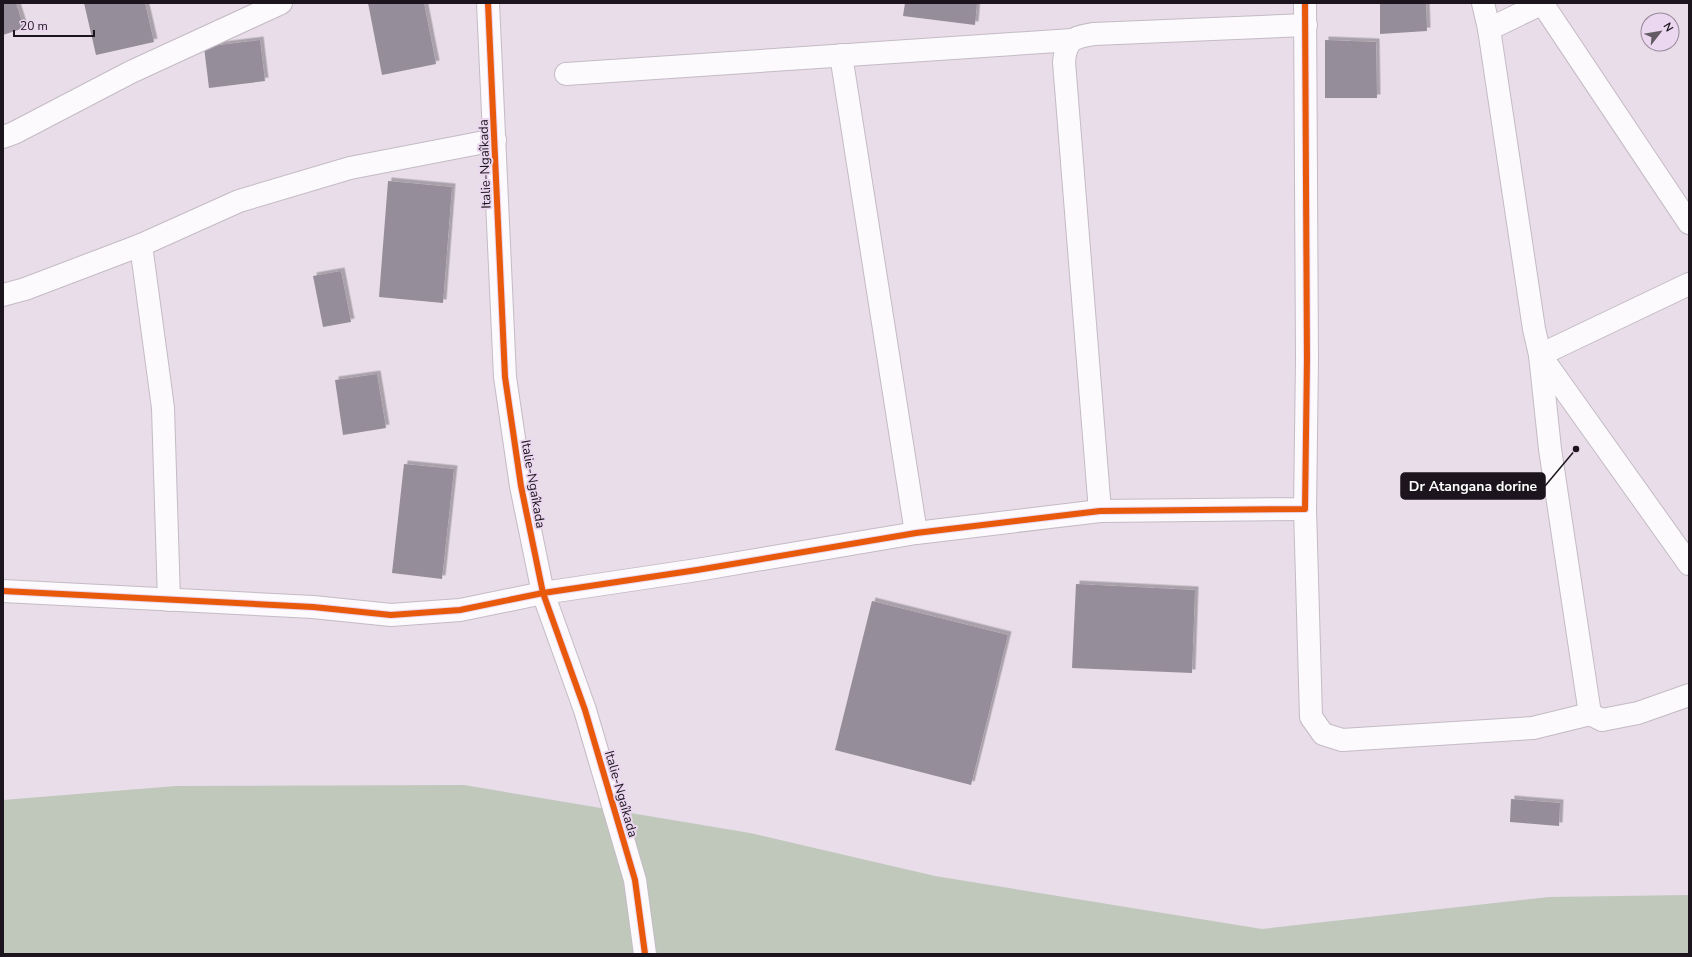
<svg xmlns="http://www.w3.org/2000/svg" width="1692" height="957" font-family="'Nunito Sans',sans-serif">
  <style>
    .green { fill: #bfc8bb }
    .building { fill: #958d99; filter: url(#shadow) }
    .lines { fill: none; stroke-linecap: round; stroke-linejoin: round }
    .minor-casing { stroke: #c4bbc5; stroke-width: 24 }
    .minor { stroke: #fcfafc; stroke-width: 22 }
    .cycleway-casing { stroke: #ebd7ef; stroke-width: 8 }
    .cycleway { stroke: #e8590c; stroke-width: 6 }
    .labels { text-anchor: middle; dominant-baseline: central; stroke-width: 4; stroke-linejoin: round; paint-order: stroke }
    .street-label { font-size: 13px; fill: #1c151d; stroke: #ebd7ef }
    .leader { fill: none; stroke: #1c151d; stroke-width: 1.5 }
    .callout-dot { fill: #1c151d; stroke: #ebd7ef; stroke-width: 1.5 }
    .callout { fill: #1c151d; stroke: #1c151d; stroke-width: 1.5 }
    .callout-label { font-size: 14px; text-anchor: middle; font-weight: bold; fill: #fff }
  </style>
  <defs>
    <filter id="shadow"><feDropShadow dx="3.5" dy="-3.5" stdDeviation="0" flood-color="#0004"/></filter>
  </defs>
  <rect width="100%" height="100%" fill="#e8dde9"/>
  <path class="green" d="M 464,785 L 750,833 L 935,876 L 1262,929 L 1549,897 L 1689,895 L 1689,954 L 3,954 L 3,800 L 176,786 Z"/>
  <g class="building">
    <path d="M 3,3 L 16,3 L 24,28 L 3,35 Z"/>
    <path d="M 84,3 L 145,3 L 154,42 L 96,55 Z"/>
    <path d="M 368,3 L 424,3 L 436,64 L 382,75 Z"/>
    <path d="M 905,3 L 977,3 L 975,25 L 903,16 Z"/>
    <path d="M 1380,3 L 1426,3 L 1427,31 L 1380,34 Z"/>
    <path d="M 260,40 L 265,81 L 209,88 L 204,47 Z"/>
    <path d="M 1325,40 L 1376,42 L 1377,98 L 1325,98 Z"/>
    <path d="M 388,181 L 452,187 L 443,303 L 379,297 Z"/>
    <path d="M 341,271 L 351,322 L 323,327 L 313,276 Z"/>
    <path d="M 377,374 L 386,428 L 343,435 L 335,380 Z"/>
    <path d="M 404,464 L 454,469 L 442,579 L 392,573 Z"/>
    <path d="M 1076,584 L 1195,590 L 1192,673 L 1072,668 Z"/>
    <path d="M 872,601 L 1008,635 L 971,785 L 835,750 Z"/>
    <path d="M 1511,799 L 1560,803 L 1559,826 L 1510,822 Z"/>
  </g>
  <g class="lines">
    <defs>
      <g id="minor">
        <path d="M 488,3 L 505,377 L 521,486 L 543,593 L 585,710 L 635,880 L 645,954"/>
        <path d="M 1483,3 L 1489,29 L 1534,329 L 1540,355 L 1689,564"/>
        <path d="M 1542,3 L 1689,223"/>
        <path d="M 1489,29 L 1543,3"/>
        <path d="M 841,55 L 916,533"/>
        <path d="M 566,74 L 1072,40"/>
        <path d="M 3,137 L 14,133 L 131,72 L 281,3"/>
        <path d="M 141,245 L 163,408 L 169,600"/>
        <path d="M 1689,284 L 1540,355 L 1550,449 L 1590,714 L 1602,720 L 1638,713 L 1689,695"/>
        <path d="M 3,295 L 25,289 L 141,245 L 239,201 L 350,168 L 495,140"/>
        <path d="M 1305,509 L 1311,717 L 1323,734 L 1342,740 L 1533,728 L 1590,714"/>
        <path d="M 1100,511 L 1064,62 C 1066,40 1073,37 1094,34 L 1306,25"/>
        <path d="M 3,591 L 313,607 L 391,615 L 460,610 L 543,593 L 697,570 L 916,533 L 1100,511 L 1305,509 L 1307,359 L 1305,3"/>
      </g>
    </defs>
    <use href="#minor" class="minor-casing"/>
    <use href="#minor" class="minor"/>
    <defs>
      <g id="cycleway">
        <path d="M 488,3 L 505,377 L 521,486 L 543,593 L 585,710 L 635,880 L 645,954"/>
        <path d="M 3,591 L 313,607 L 391,615 L 460,610 L 543,593 L 697,570 L 916,533 L 1100,511 L 1305,509 L 1307,359 L 1305,3"/>
      </g>
    </defs>
    <use href="#cycleway" class="cycleway-casing"/>
    <use href="#cycleway" class="cycleway"/>
  </g>
  <g class="labels">
    <g class="street-label">
      <text transform="translate(485 164) rotate(-92)">Italie-Ngaîkada</text>
      <text transform="translate(533 484) rotate(80)">Italie-Ngaîkada</text>
      <text transform="translate(621 794) rotate(74)">Italie-Ngaîkada</text>
    </g>
  </g>
  <path class="leader" d="M1576 449L1545 486"/>
  <circle class="callout-dot" cx="1576" cy="449" r="4"/>
  <rect class="callout" x="1401" y="473" width="144" height="26" rx="4"/>
  <g class="callout-label">
    <text x="1473" y="491">Dr Atangana dorine</text>
  </g>
  <rect width="1692" height="957" fill="none" stroke="#1c151d" stroke-width="8"/>
  <g transform="translate(1660 32) rotate(59)"><circle r="19" fill="#ebd7ef" stroke="#98899b"/>
  <path d="M0-3L7 15L0 10L-7 15Z" fill="#635b64"/>
  <text y="-6" font-size="11" font-weight="bold" text-anchor="middle" fill="#1c151d">N</text>
  </g>
  <path d="M14 30v6h80v-6" fill="none" stroke="#1c151d" stroke-width="2"/>
  <text x="20" y="30" font-size="12" fill="#1c151d" stroke="#ebd7ef" stroke-width="3" paint-order="stroke">20 m</text>
</svg>
